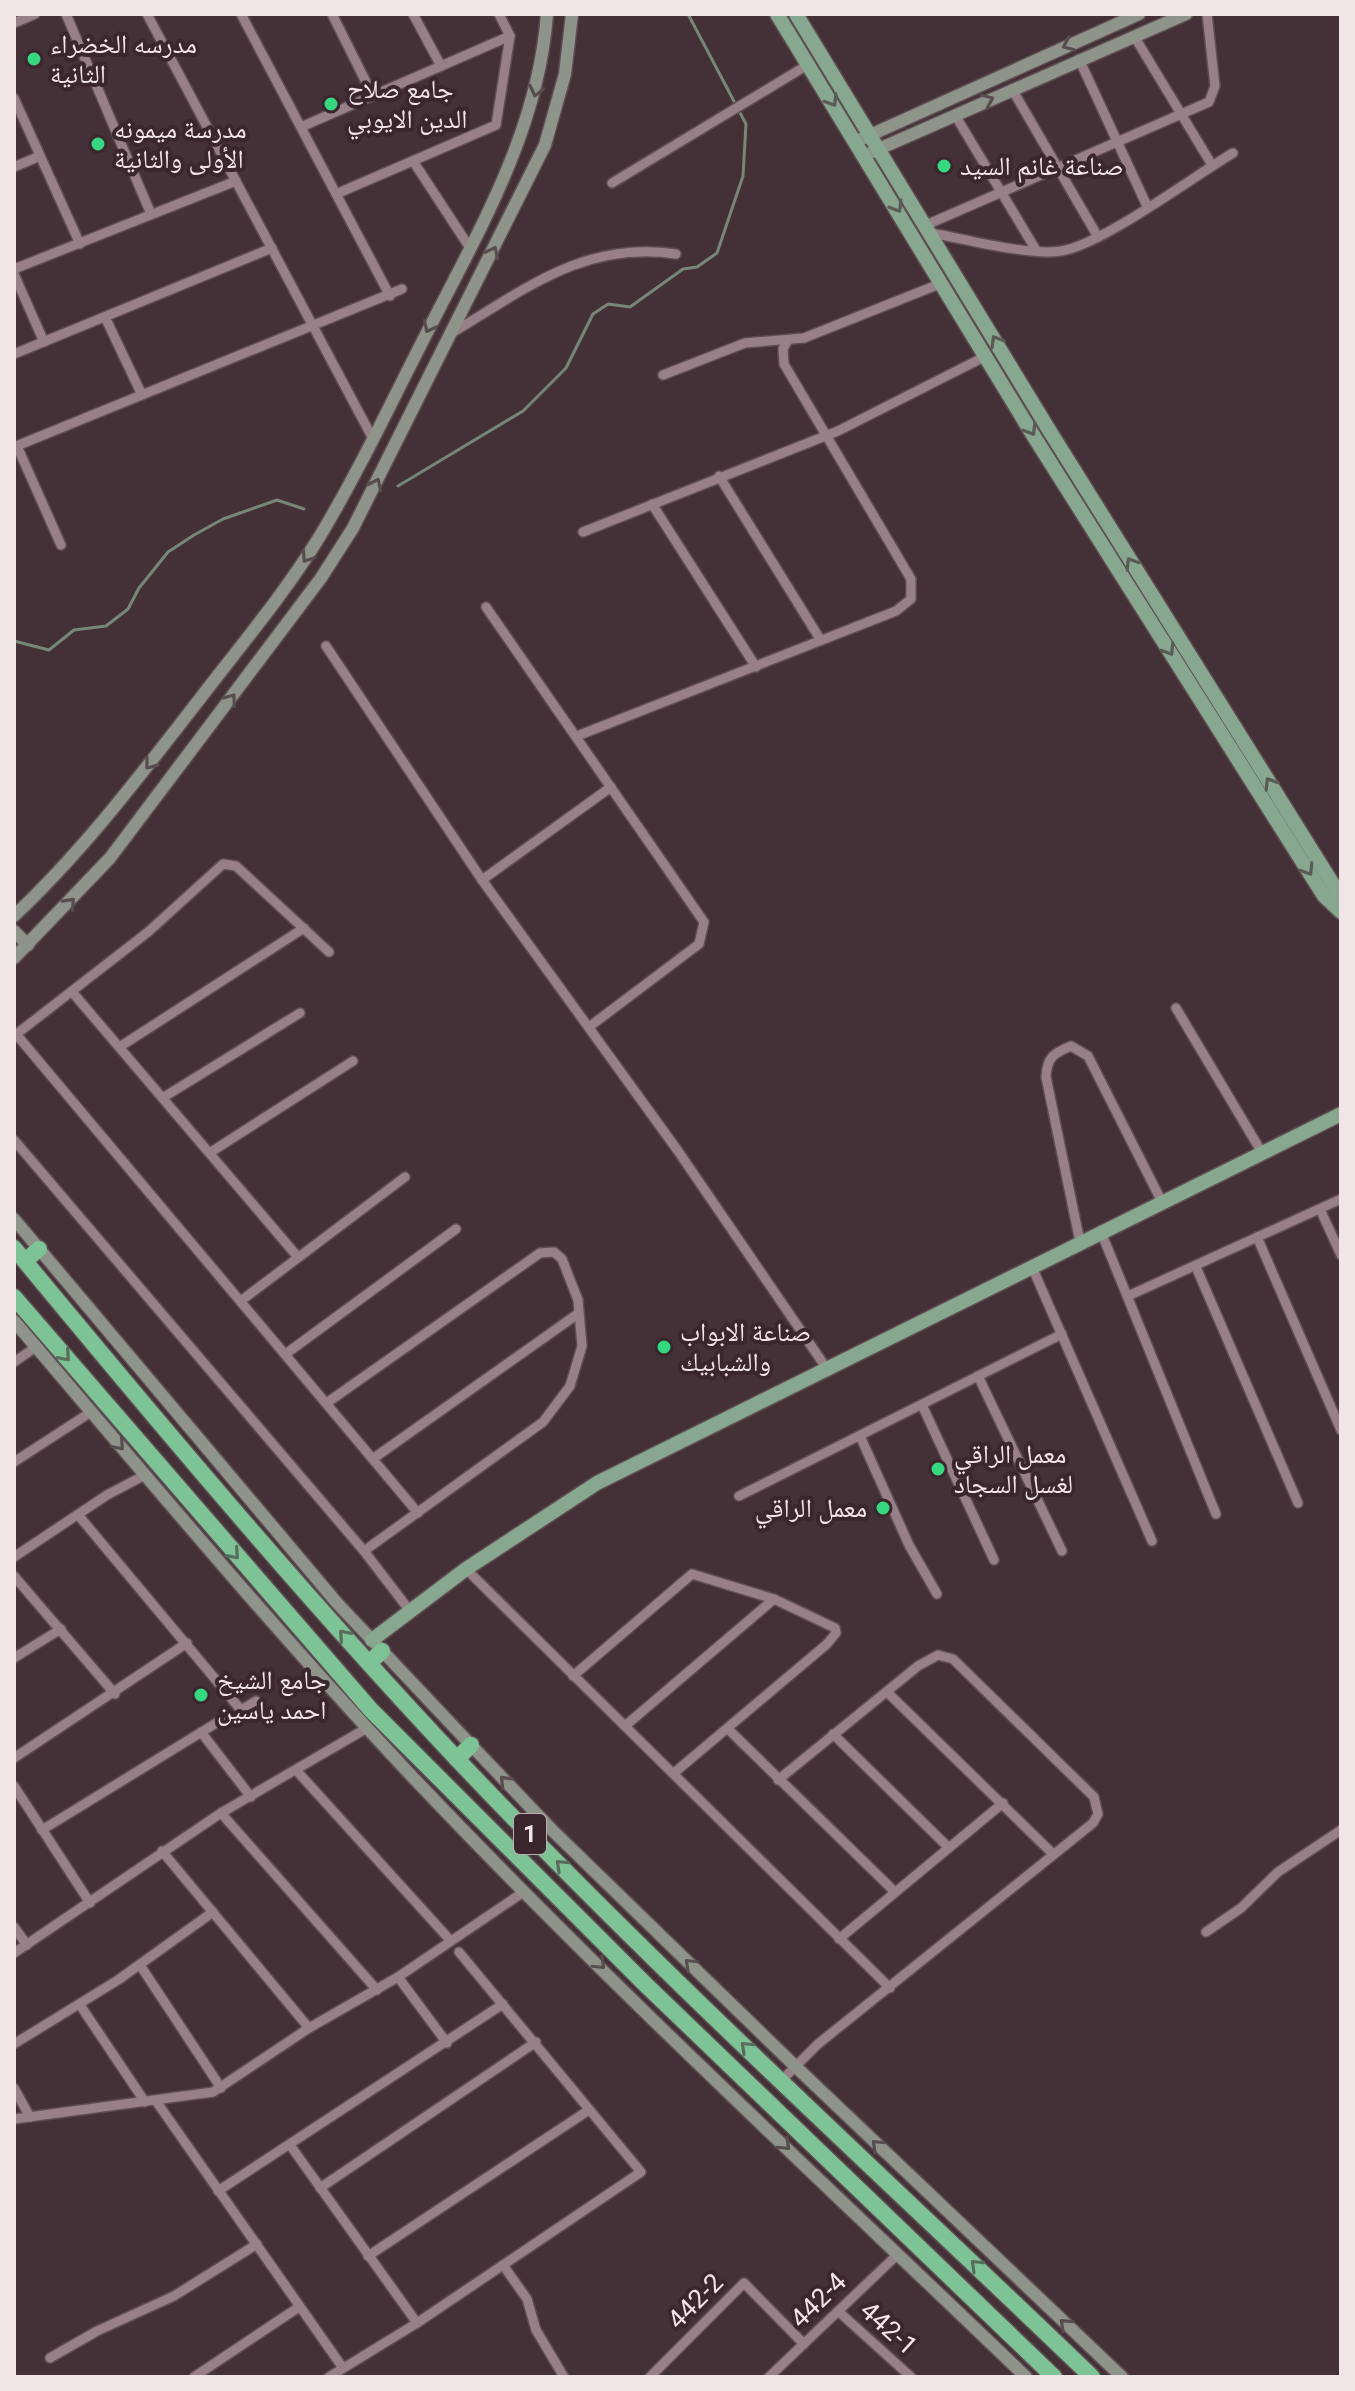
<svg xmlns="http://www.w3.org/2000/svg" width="1355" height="2391" font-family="Roboto,'Noto Naskh Arabic',sans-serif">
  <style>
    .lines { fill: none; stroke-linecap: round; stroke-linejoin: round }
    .stream { stroke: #768679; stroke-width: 3 }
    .street-casing { stroke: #5e4e53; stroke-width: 12 }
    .secondary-casing { stroke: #5e4e53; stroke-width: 15 }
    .primary-casing { stroke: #5e4e53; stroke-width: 17 }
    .highway-casing { stroke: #5e4e53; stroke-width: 19 }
    .street { stroke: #978087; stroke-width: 9 }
    .secondary { stroke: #8f948b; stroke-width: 12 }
    .primary { stroke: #87a88f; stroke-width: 14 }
    .highway { stroke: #7dc395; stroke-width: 16 }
    .oneway { stroke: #584d4e }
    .oneway2 { stroke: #595b54 }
    .oneway3 { stroke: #586d5c }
    .poi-dot { fill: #35d881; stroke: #3a272d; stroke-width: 3 }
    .labels { text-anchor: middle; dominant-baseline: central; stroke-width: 8; stroke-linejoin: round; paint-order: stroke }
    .shield { fill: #3a272d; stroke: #bbacb0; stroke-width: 2 }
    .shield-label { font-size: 24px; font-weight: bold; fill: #f2e5e8 }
    .poi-label { font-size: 26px; fill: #f2e5e8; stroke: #3a272d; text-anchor: start }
    .street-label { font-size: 26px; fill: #f2e5e8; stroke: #3a272d }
  </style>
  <rect width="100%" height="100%" fill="#443137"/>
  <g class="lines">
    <g class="stream">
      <path d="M 398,486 L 523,411 L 566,368 L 593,314 L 608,304 L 630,307 L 683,269 L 697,267 L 717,253 L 743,176 L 746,124 L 688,14"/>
      <path d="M 14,641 L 49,650 L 74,630 L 106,626 L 128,609 L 139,588 L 168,552 L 194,535 L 223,519 L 277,500 L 304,509"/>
    </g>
    <defs>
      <g id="street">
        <path d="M 66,14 L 151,214"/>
        <path d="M 147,14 L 372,437"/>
        <path d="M 241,14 L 390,296"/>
        <path d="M 332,14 L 373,96"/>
        <path d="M 413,14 L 441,66"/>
        <path d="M 14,23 L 35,14"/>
        <path d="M 1134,36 L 1212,165"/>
        <path d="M 1079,59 L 1147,206"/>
        <path d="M 1012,89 L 1098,237"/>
        <path d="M 14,98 L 80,244"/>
        <path d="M 955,115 L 1036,250"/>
        <path d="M 301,127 L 510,36"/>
        <path d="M 413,161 L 470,248"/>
        <path d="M 14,167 L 40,156"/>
        <path d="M 612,183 L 809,64"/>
        <path d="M 336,194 L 496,125 L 510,36 L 499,14"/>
        <path d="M 926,225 L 1209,102 L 1215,86 L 1207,14"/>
        <path d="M 931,233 C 966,239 1028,256 1061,251 C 1100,246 1194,176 1233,153"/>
        <path d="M 14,269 L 236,181"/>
        <path d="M 14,274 L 44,342"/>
        <path d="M 105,317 L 142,395"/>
        <path d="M 452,333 C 525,289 586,240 676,254"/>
        <path d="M 14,354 L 272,248"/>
        <path d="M 663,375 L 745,343 L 804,338 L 942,283"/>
        <path d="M 17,446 L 61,545"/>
        <path d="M 14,447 L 402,289"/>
        <path d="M 719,476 L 820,639"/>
        <path d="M 652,504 L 756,667"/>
        <path d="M 583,532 L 838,431 L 986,356"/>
        <path d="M 486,607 L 704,922 L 699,944 L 589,1027"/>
        <path d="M 326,646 L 482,880 L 678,1151 L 827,1369"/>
        <path d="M 577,736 L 896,611 L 911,599 L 911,579 L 784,364 L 783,349 L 788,340"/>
        <path d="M 482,880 L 611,787"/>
        <path d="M 73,993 L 297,1256"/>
        <path d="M 1176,1008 L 1261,1151"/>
        <path d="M 16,1034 L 418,1513"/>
        <path d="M 14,1036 L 148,932 L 223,864 L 236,866 L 329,952"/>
        <path d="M 121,1046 L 304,928"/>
        <path d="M 164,1097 L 300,1013"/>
        <path d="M 14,1140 L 364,1551 L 410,1611"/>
        <path d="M 211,1152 L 353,1061"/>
        <path d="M 1320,1209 L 1341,1255"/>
        <path d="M 1101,1232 L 1216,1514"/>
        <path d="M 1257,1237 L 1341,1430"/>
        <path d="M 1080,1242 L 1046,1077 C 1047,1057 1054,1053 1071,1046 L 1088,1056 L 1162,1202"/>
        <path d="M 1032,1267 L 1152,1541"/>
        <path d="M 1196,1267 L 1298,1503"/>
        <path d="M 1128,1296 L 1341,1199"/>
        <path d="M 242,1300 L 405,1177"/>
        <path d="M 287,1353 L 456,1229"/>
        <path d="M 14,1362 L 36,1347"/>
        <path d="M 978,1376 L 1062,1551"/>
        <path d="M 328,1402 L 540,1253 L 554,1252 L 562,1259 L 578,1300 L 582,1346 L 570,1386 L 543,1422 L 364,1551"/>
        <path d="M 922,1405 L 994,1560"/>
        <path d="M 860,1436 L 909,1545 L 937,1594"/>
        <path d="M 374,1458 L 579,1313"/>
        <path d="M 14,1462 L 91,1412"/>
        <path d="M 739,1496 L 1062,1334"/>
        <path d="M 79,1516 L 241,1710 L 256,1701"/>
        <path d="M 14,1557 L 107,1495 L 145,1475"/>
        <path d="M 466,1569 L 890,1988"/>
        <path d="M 14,1576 L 115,1694"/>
        <path d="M 14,1658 L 61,1629"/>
        <path d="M 573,1676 L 692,1574 L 774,1599 L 835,1628 L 836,1633 L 827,1644 L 674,1773"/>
        <path d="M 887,1692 L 1052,1853"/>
        <path d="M 625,1726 L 774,1599"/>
        <path d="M 728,1729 L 894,1891"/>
        <path d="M 201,1732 L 251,1797"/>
        <path d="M 833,1734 L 948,1847"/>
        <path d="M 14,1758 L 187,1643"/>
        <path d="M 296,1770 L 450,1940"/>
        <path d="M 778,1780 L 918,1666 L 938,1655 L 953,1659 L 1094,1797 L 1098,1814 L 1093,1823 L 818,2044 L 781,2081"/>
        <path d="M 14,1786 L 90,1903"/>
        <path d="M 221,1813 L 377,1990"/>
        <path d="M 42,1830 L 226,1717"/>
        <path d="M 162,1851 L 309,2028"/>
        <path d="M 14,1927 L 27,1945"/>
        <path d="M 1206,1932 L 1241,1908 L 1278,1872 L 1341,1830"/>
        <path d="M 839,1939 L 1003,1803"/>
        <path d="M 14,1953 L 221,1813 L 367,1728"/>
        <path d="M 140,1965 L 221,2088"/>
        <path d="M 398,1977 L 447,2043"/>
        <path d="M 80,2005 L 145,2102"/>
        <path d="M 14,2044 L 118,1980 L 213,1912"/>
        <path d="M 14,2088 L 30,2117"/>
        <path d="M 156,2101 L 343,2368"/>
        <path d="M 14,2119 L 213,2092 L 309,2028 L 398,1977 L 525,1891"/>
        <path d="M 290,2145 L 417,2323"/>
        <path d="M 320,2188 L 536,2042"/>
        <path d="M 218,2191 L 503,2004"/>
        <path d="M 368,2256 L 589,2110"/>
        <path d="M 503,2265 L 527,2299 L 536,2330 L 564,2377"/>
        <path d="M 838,2311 L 911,2377"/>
        <path d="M 50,2358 L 97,2331 L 174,2296 L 257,2244"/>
        <path d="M 194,2377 L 299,2307"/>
        <path d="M 329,2377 L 417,2323 L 641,2172 L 459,1952"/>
        <path d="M 650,2377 L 744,2283 L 804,2344"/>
        <path d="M 769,2377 L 898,2254"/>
      </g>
      <g id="secondary">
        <path d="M 857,141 L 1139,14"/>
        <path d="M 872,152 L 1186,14"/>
        <path d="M 14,916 C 85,849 142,773 202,696 C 242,644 285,593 320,536 C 362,466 397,390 435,317 C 485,220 539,124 547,14"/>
        <path d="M 14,931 L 28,945"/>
        <path d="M 14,958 L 110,858 L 321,578 L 353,528 L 545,145 L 565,74 L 572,14"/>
        <path d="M 14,1219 L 337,1603 L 471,1745 L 552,1830 L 795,2066 L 1122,2377"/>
        <path d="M 14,1321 C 143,1472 270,1625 406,1770 C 604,1980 818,2177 1026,2377"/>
      </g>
      <g id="primary">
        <path d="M 777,14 L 1033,435 L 1324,896 L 1341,912"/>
        <path d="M 796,14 L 1049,430 L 1341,897"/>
        <path d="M 372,1640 L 466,1569 L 597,1483 L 1341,1114"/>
      </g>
      <g id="highway">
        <path d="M 14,1248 C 157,1421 302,1594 456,1758 C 659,1973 879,2172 1092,2377"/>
        <path d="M 25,1261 L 39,1249"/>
        <path d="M 14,1297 L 371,1710 L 646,1985 L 1054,2377"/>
        <path d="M 369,1663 L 382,1651"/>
        <path d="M 457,1759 L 471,1745"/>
      </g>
    </defs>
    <use href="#street" class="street-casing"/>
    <use href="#secondary" class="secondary-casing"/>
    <use href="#primary" class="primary-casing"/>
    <use href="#highway" class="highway-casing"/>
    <use href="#street" class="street"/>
    <use href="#secondary" class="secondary"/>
    <use href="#primary" class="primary"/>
    <use href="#highway" class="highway"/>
  </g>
  <defs><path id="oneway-chevron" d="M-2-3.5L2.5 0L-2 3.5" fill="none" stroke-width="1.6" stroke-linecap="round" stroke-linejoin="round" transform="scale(2)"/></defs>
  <g class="oneway">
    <use href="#oneway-chevron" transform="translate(1068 45) rotate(156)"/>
    <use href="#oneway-chevron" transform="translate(536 91) rotate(103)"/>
    <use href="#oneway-chevron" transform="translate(988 100) rotate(-24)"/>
    <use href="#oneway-chevron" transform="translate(493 252) rotate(-63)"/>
    <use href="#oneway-chevron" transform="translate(429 327) rotate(117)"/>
    <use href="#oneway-chevron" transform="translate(376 484) rotate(-64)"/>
    <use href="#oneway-chevron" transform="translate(307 557) rotate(123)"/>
    <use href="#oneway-chevron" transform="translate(231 699) rotate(-53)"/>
    <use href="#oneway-chevron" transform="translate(150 764) rotate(128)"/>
    <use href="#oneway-chevron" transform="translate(70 903) rotate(-47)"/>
    <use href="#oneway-chevron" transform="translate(119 1445) rotate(49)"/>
    <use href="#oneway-chevron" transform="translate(505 1781) rotate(-134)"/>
    <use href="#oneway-chevron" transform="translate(600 1964) rotate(44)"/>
    <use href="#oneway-chevron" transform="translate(690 1964) rotate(-136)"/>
    <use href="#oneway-chevron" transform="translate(785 2145) rotate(44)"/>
    <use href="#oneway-chevron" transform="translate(877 2145) rotate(-136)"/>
    <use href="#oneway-chevron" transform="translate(1065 2324) rotate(-137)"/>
  </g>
  <g class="oneway2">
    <use href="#oneway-chevron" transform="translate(832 101) rotate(58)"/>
    <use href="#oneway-chevron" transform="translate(897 207) rotate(59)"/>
    <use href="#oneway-chevron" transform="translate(996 341) rotate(-121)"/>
    <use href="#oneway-chevron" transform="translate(1031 430) rotate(59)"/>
    <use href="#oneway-chevron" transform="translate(1131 563) rotate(-122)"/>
    <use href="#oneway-chevron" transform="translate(1169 650) rotate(58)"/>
    <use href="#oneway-chevron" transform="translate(1270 783) rotate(-122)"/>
    <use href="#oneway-chevron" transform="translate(1308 870) rotate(58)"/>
  </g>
  <g class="oneway3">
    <use href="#oneway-chevron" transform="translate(65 1356) rotate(49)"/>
    <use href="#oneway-chevron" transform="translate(234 1554) rotate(49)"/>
    <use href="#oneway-chevron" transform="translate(344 1635) rotate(-131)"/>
    <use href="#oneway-chevron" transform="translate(561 1865) rotate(-136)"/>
    <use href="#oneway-chevron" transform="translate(746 2047) rotate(-136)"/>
    <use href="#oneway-chevron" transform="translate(976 2265) rotate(-136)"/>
  </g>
  <g class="poi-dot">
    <circle cx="34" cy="59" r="8"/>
    <circle cx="331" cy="104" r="8"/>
    <circle cx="98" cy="144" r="8"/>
    <circle cx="944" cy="166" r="8"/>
    <circle cx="664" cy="1347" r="8"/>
    <circle cx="938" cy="1469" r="8"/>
    <circle cx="883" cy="1508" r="8"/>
    <circle cx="201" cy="1695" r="8"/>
  </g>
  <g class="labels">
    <rect class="shield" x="514" y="1814" width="32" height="40" rx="6"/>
    <g class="shield-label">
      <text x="530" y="1834">1</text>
    </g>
    <g class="poi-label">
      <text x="50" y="44">مدرسه الخضراء<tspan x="50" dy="30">الثانية</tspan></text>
      <text x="347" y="89">جامع صلاح<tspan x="347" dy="30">الدين الايوبي</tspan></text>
      <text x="114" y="129">مدرسة ميمونه<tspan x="114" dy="30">الأولى والثانية</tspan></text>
      <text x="960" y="166">صناعة غانم السيد</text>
      <text x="680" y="1332">صناعة الابواب<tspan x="680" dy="30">والشبابيك</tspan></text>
      <text x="954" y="1454">معمل الراقي<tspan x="954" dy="30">لغسل السجاد</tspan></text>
      <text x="867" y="1508" text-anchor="end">معمل الراقي</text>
      <text x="217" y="1680">جامع الشيخ<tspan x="217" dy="30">احمد ياسين</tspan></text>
    </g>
    <g class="street-label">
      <text transform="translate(818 2300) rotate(-44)">442-4</text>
      <text transform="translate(695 2301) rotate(-45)">442-2</text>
      <text transform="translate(889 2328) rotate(42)">442-1</text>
    </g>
  </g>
  <rect width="1355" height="2391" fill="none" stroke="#f2e5e8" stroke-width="32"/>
</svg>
